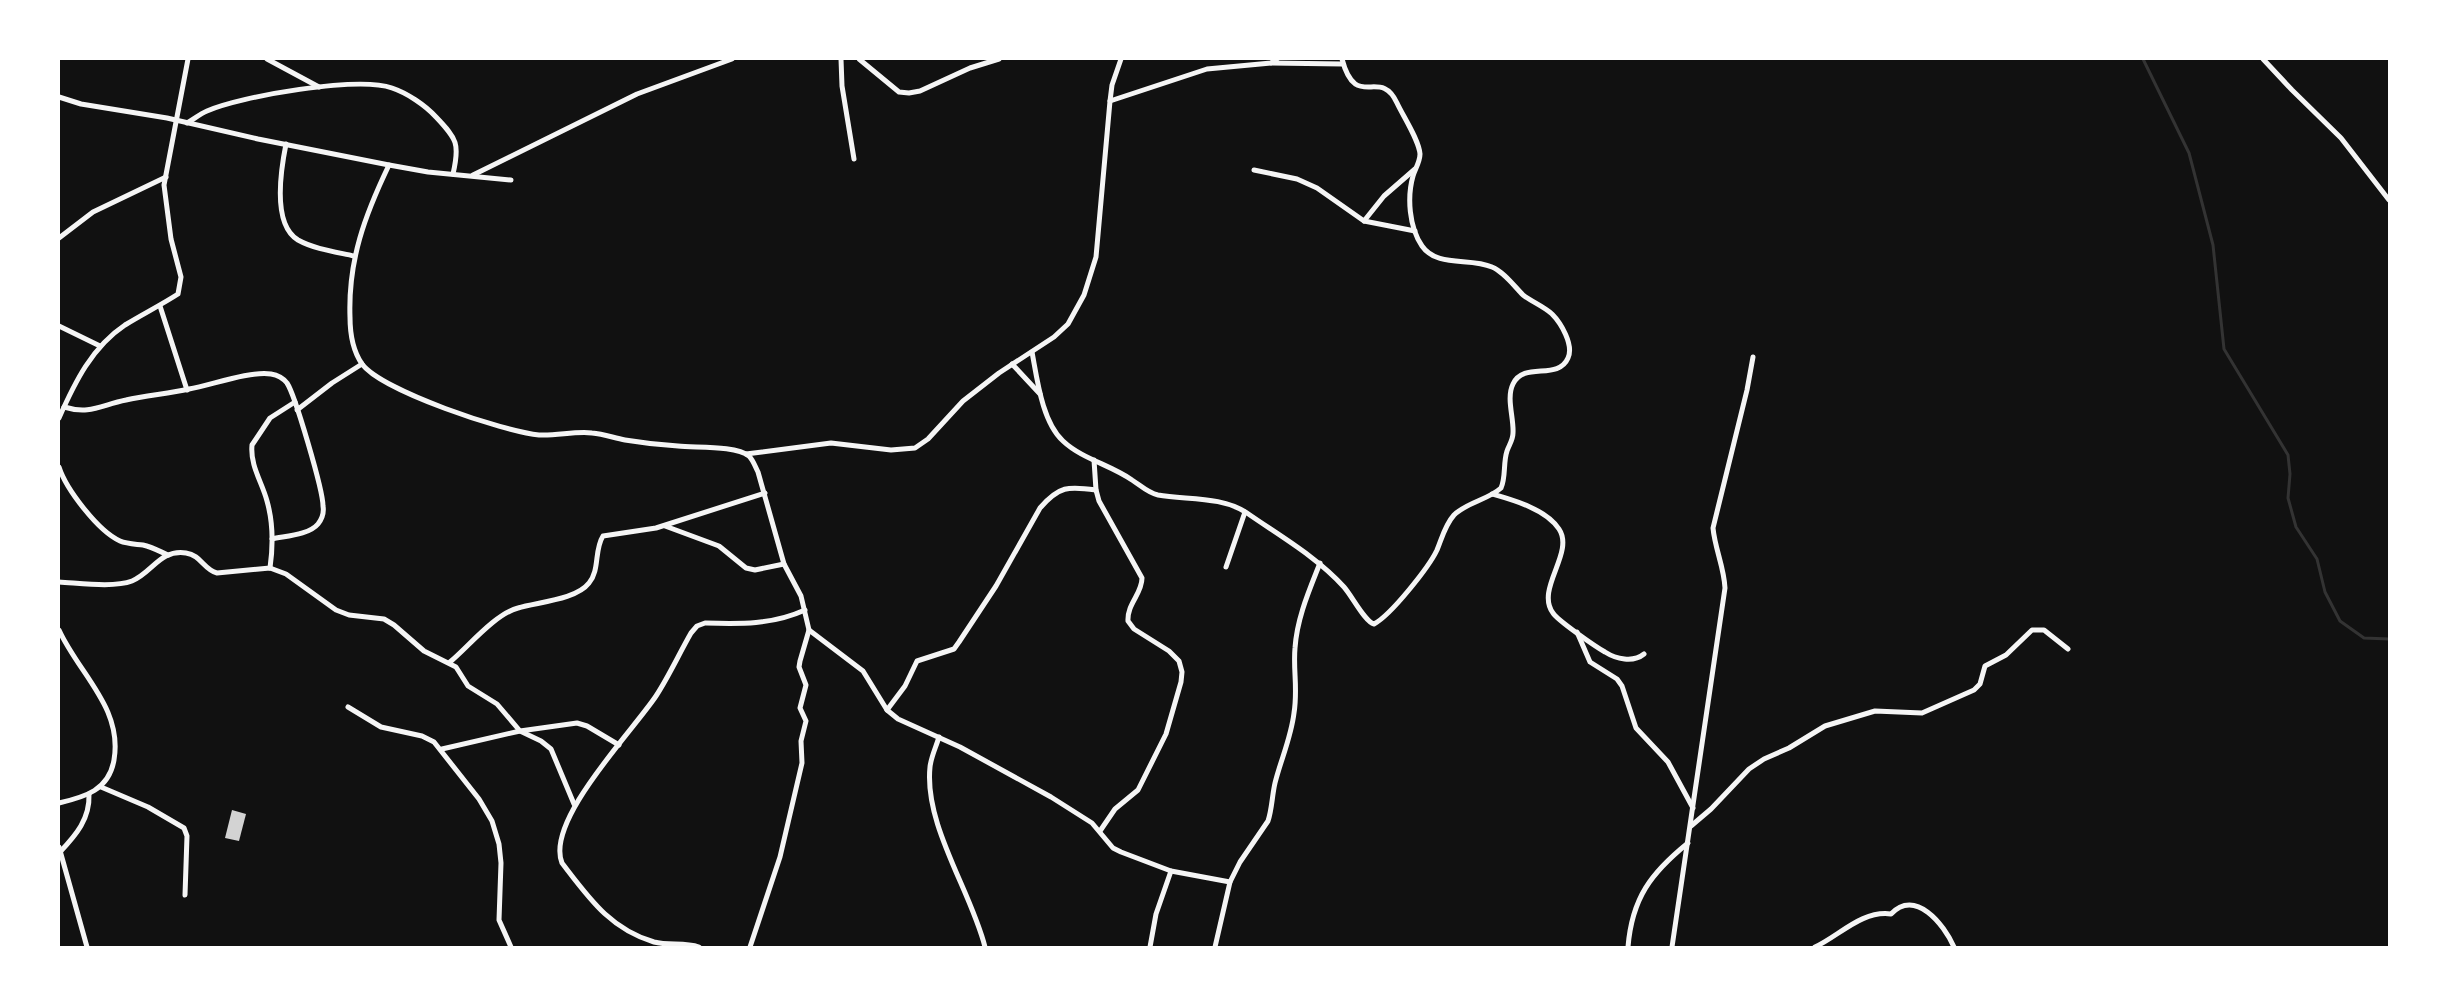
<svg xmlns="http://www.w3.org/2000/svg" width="2448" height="1006" font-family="'Golos Text',sans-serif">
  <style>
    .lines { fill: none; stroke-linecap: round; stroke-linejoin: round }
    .stream { stroke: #333; stroke-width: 3 }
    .building { fill: #d3d3d3 }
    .minor { stroke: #f5f5f5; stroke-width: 5 }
  </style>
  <rect width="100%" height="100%" fill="#111"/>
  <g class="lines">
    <path class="stream" d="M 2143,59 L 2189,153 L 2213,245 L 2224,349 L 2288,455 L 2290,474 L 2288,498 L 2296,527 L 2317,559 L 2325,592 L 2340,621 L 2364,638 L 2389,639"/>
  </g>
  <path class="building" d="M 232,810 L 246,814 L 239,841 L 225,838 Z"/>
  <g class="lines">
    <g class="minor">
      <path d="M 267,59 L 319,87"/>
      <path d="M 841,59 L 842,86 L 854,159"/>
      <path d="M 859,59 L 899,92 L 909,93 L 920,91 L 970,68 L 999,59"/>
      <path d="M 2263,59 L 2292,90 L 2341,138 L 2389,200"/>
      <path d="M 1271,63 L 1343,64"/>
      <path d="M 59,97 L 81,104 L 167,118 L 258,139 L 389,165 L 428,172 L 511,180"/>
      <path d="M 1110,101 L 1207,69 L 1271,63 L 1277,59"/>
      <path d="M 187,123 C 194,119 200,114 207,111 C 241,96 358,76 392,88 C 407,93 425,105 436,117 C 457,139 460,144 453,174"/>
      <path d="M 286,144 C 281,169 272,224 298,240 C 314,249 336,252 354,256"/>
      <path d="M 389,165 C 365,215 348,260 350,317 C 350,332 353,351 362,364 C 382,391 505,432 539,435 C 557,436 575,431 592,433 C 604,434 614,438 625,440 C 643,443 661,445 678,446 C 695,448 736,445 749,456 C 753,460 755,466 758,472 L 784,564 L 801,596 L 809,630 L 863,671 L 887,710 L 898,719 L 960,747 L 1051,797 L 1092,823 L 1113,848 L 1121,852 L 1171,871 L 1230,882"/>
      <path d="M 1254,170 L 1297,179 L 1317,188 L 1364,221 L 1415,231"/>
      <path d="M 473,175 L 637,94 L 732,59"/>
      <path d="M 1364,221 L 1384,196 L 1415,169"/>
      <path d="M 59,238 L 93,212 L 166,177"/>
      <path d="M 160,306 L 187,390"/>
      <path d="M 59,326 L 100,346"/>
      <path d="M 1032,352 C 1037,378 1042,422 1063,441 C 1082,459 1111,465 1132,480 C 1140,485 1148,493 1158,495 C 1187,500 1222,496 1247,513 C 1280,536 1317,557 1344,587 C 1352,596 1365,622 1374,624 C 1391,615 1429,567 1437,550 C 1442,538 1445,525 1454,515 C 1467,502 1488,500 1501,488 C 1506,477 1503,463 1507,451 C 1509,445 1513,440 1513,433 C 1514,418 1506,398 1513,384 C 1524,361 1558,381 1568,358 C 1574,345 1561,323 1552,314 C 1543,306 1532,302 1523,295 C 1514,286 1504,272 1492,267 C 1470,257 1437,268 1422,246 C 1409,227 1407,197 1413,176 C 1415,169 1420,162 1420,154 C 1419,140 1403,116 1397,103 C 1380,66 1356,112 1342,59"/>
      <path d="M 1012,364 L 1040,394"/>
      <path d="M 64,407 C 90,415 101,405 126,400 C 146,395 168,394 189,389 C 212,385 248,371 271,374 C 277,375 283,378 287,383 C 295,395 323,490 323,506 C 324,512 322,519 318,524 C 309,535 285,536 272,539"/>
      <path d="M 297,410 L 332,383 L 362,364"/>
      <path d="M 59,418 C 75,382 92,347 125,325 C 143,314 161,305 178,294 L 181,277 L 171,239 L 164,185 L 188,59"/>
      <path d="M 746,454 L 831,443 L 891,450 L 915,448 L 928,439 L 963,401 L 999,373 L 1054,337 L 1068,324 L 1084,295 L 1096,257 L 1110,101 L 1112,85 L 1121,59"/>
      <path d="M 1094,460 L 1096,490 L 1099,501 L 1142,578 C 1142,594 1127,604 1128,621 L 1134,629 L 1169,651 L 1179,661 L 1182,672 L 1181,682 L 1166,734 L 1138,790 L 1115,809 L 1100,831"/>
      <path d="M 59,467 C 66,489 98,531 120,541 C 127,544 135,544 143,545 C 152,547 159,551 168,555"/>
      <path d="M 1492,494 C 1513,500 1546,509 1559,529 C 1575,553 1535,589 1553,613 C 1557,620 1596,647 1605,652 C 1616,659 1633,663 1644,654"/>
      <path d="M 665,526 L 719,546 L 746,568 L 755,570 L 784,564"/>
      <path d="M 1226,567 L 1245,512"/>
      <path d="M 270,568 C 273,547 273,522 267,501 C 262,482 250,466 252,445 L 270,418 L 295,402"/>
      <path d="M 59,582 C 79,583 114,588 132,581 C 152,573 160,549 186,553 C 201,555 204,570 217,573 L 270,568 L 286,574 L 336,610 L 349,615 L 384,619 L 394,625 L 424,651 L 456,667 L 468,686 L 497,704 L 520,731 L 541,741 L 551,749 L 574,804"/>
      <path d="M 59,630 C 79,674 123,708 114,760 C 109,790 85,797 59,803"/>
      <path d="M 1577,632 L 1590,662 L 1617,679 L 1622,686 L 1636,728 L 1668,762 L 1693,808"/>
      <path d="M 450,662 C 469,646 495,614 518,608 C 537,602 576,600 589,583 C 600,570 594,550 603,536 L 656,528 L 765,493"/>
      <path d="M 348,707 L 381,727 L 422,736 L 434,742 L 479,799 L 492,821 L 499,844 L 501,863 L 499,920 L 511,947"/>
      <path d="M 887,710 L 905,686 L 917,661 L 954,649 L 959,642 L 996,586 L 1040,508 C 1059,486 1068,486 1096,490"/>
      <path d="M 939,737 C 936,747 931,757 930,767 C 924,825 971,891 985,947"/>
      <path d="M 442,749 L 520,731 L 577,723 L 587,726 L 619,745"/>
      <path d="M 101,787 L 148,807 L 184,828 L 187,836 L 185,895"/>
      <path d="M 1691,826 L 1711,809 L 1749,769 L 1764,759 L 1789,748 L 1825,726 L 1875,711 L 1922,713 L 1974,690 L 1980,684 L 1985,666 L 2006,655 L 2032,630 L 2044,630 L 2068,649"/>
      <path d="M 59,847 L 87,947"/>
      <path d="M 60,852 C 76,835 90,819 89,794"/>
      <path d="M 699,947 C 684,942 669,946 654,942 C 610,929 589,898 562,863 C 545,821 632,732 656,696 C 669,676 679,654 691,633 L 697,626 L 705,623 C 740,624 772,625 805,610"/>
      <path d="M 750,947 L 780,857 L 802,763 L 801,741 L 806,721 L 800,708 L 806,685 L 799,667 L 800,661 L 809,630"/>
      <path d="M 1150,947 L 1156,914 L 1171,871"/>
      <path d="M 1215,947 L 1230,882 L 1240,862 L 1268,821 C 1272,809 1272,796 1275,783 C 1281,759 1291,738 1294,713 C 1298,689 1293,670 1295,648 C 1297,618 1309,591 1320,563"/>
      <path d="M 1628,947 C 1632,898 1651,873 1688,843"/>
      <path d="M 1672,947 L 1725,588 C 1724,567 1715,549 1713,528 L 1747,390 L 1753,357"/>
      <path d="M 1815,947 C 1839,936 1862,910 1891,914 C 1915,888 1944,924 1954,947"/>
    </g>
  </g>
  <rect width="2448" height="1006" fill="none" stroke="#ffffff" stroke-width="120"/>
</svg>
